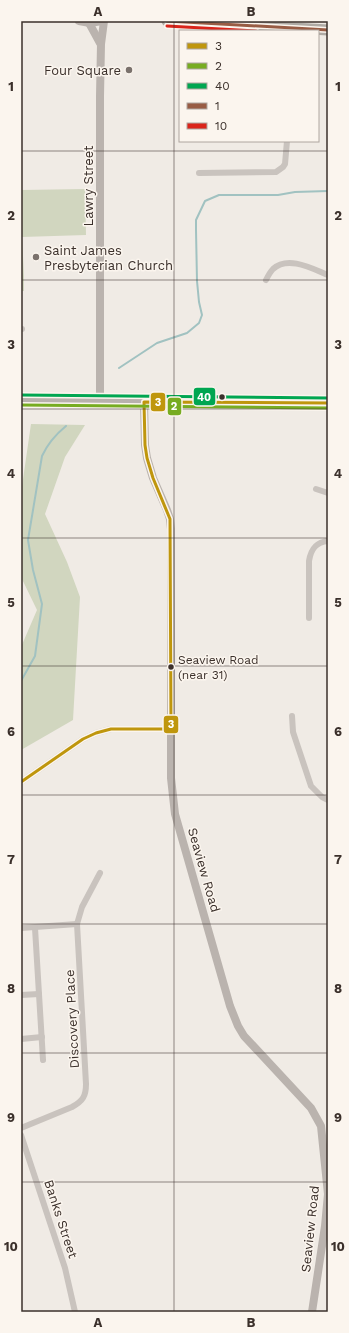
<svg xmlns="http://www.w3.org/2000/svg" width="349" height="1333" font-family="'Work Sans',sans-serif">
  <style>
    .green { fill: #d1d6bf }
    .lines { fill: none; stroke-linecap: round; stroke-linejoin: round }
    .stream { stroke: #a1c2c1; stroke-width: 2 }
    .street { stroke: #c9c3be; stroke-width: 6 }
    .secondary { stroke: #bab3ae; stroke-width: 8 }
    .primary { stroke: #b8b1ad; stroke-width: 9 }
    .highway { stroke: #afaaa4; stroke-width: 11 }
    .bus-1-casing { stroke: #fbf5ee; stroke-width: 6 }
    .bus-2-casing { stroke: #fbf5ee; stroke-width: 6 }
    .bus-3-casing { stroke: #fbf5ee; stroke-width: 6 }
    .bus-4-casing { stroke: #fbf5ee; stroke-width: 6 }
    .bus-5-casing { stroke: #fbf5ee; stroke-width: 6 }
    .bus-1 { stroke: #bf960d; stroke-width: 3 }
    .bus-2 { stroke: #77ac21; stroke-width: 3 }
    .bus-3 { stroke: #00a651; stroke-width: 3 }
    .bus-4 { stroke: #985c44; stroke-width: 3 }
    .bus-5 { stroke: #da241a; stroke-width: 3 }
    .grid { fill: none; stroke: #3b302b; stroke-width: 1; stroke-opacity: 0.55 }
    .poi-dot { fill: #7a716c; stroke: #fbf5ee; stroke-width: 1.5 }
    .bus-dot { fill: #3b302b; stroke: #fbf5ee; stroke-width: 1.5 }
    .labels { text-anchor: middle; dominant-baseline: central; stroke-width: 3; stroke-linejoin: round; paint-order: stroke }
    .bus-label { font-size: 12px; fill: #3b302b; stroke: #fbf5ee; text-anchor: start }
    .poi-label { font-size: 13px; fill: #3b302b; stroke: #fbf5ee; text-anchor: end }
    .street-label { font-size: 13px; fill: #3b302b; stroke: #fbf5ee }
    .line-badge { stroke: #fbf5ee; stroke-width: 1.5 }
    .badge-label { font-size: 11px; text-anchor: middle; font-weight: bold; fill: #fff }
    .neatline { fill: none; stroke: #3b302b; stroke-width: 1.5 }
    .grid-label { font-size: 13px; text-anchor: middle; font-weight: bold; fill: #3b302b }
  </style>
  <rect width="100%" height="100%" fill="#f0ebe5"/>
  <g class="green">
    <path d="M 85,189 L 86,235 L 22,237 L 24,276 L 24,291 L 21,291 L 21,190 Z"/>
    <path d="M 31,424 L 85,425 L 65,457 L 45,514 L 67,562 L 80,597 L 73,720 L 21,750 L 21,647 L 37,610 L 21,577 L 21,493 Z"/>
  </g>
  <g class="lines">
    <g class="stream">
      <path d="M 119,368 L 157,343 L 187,333 L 199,323 L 202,315 L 199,302 L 197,281 L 196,230 L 196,220 L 205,201 L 219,195 L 278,195 L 295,192 L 328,191"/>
      <path d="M 21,681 L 35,656 L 42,604 L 33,570 L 28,540 L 42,456 C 48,443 55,435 66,426"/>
    </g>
    <g class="street">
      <path d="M 199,173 L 276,172 L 283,167 L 285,164 L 287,141"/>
      <path d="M 266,280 C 268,276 270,272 273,269 C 288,255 313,269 328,275"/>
      <path d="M 21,329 L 22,329"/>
      <path d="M 316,489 L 328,493"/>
      <path d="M 309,618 L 309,561 C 311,549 316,542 328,541"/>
      <path d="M 292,716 L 293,732 L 311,786 L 322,797 L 328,800"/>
      <path d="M 21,782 L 83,739 L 96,733 L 111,729 L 171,729"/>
      <path d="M 21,928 L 77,924"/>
      <path d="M 35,928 L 43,1060"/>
      <path d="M 21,995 L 39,994"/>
      <path d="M 21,1039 L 42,1037"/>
      <path d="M 21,1128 L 72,1107 C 83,1101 86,1096 86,1084 L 77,924 L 82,907 L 100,873"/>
      <path d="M 21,1135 L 65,1268 L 75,1312"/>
    </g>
    <g class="secondary">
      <path d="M 79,21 L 90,23 L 102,21"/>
      <path d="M 88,21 L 100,43"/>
      <path d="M 100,401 L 100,96 L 101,44 L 104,21"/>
      <path d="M 144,402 L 145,445 L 147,458 L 153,478 L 167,510 L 170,519 L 171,529 L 171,778 L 175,814 L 230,1006 L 238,1026 L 244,1036 L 311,1108 L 321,1126 L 328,1194 L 325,1226 L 312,1312"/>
    </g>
    <path class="primary" d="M 21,400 L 328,403"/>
    <path class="highway" d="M 167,21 L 328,30"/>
    <defs>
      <path id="bus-1" d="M 21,782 L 83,739 L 96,733 L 111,729 L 171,729 L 170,519 L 153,478 L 147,458 L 145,445 L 144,402 L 328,403"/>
      <path id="bus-2" d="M 21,405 L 328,408"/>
      <path id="bus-3" d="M 21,395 L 328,398"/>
      <path id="bus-4" d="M 167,21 L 328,30"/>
      <path id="bus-5" d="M 167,26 L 256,31"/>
    </defs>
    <use href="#bus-1" class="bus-1-casing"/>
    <use href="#bus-2" class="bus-2-casing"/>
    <use href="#bus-3" class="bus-3-casing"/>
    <use href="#bus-4" class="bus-4-casing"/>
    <use href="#bus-5" class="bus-5-casing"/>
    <use href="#bus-1" class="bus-1"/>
    <use href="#bus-2" class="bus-2"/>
    <use href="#bus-3" class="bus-3"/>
    <use href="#bus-4" class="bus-4"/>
    <use href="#bus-5" class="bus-5"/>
  </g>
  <path class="grid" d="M 174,21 L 174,1312M 21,151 L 328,151M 21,280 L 328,280M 21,409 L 328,409M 21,538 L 328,538M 21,666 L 328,666M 21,795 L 328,795M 21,924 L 328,924M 21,1053 L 328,1053M 21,1182 L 328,1182"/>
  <g class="poi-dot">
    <circle cx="129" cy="70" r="4"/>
    <circle cx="36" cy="257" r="4"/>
  </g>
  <g class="bus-dot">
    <circle cx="222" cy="397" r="3.5"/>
    <circle cx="171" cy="667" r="3.5"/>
  </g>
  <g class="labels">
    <g class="bus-label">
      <text x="178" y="660">Seaview Road<tspan x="178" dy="15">(near 31)</tspan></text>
    </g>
    <g class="poi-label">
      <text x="121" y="70">Four Square</text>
      <text x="44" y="250" text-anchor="start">Saint James<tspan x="44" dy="15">Presbyterian Church</tspan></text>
    </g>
    <g class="street-label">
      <text transform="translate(88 186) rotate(-90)">Lawry Street</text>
      <text transform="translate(204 870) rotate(74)">Seaview Road</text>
      <text transform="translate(72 1019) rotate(-93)">Discovery Place</text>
      <text transform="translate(61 1219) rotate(72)">Banks Street</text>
      <text transform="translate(310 1229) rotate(-84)">Seaview Road</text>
    </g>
  </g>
  <g class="line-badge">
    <rect x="193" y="387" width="23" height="19" rx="4" fill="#00a651"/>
    <rect x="150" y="392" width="16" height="20" rx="4" fill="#bf960d"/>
    <rect x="167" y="397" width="15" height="19" rx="4" fill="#77ac21"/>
    <rect x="163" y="715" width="16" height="19" rx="4" fill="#bf960d"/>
  </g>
  <g class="badge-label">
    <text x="204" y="401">40</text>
    <text x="158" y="406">3</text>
    <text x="174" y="410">2</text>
    <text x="171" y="728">3</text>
  </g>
  <rect width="349" height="1333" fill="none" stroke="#fbf5ee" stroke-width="44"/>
  <rect x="179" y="30" width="140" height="112" fill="#fbf5ee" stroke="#aea6a0"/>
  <rect x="187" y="43" width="20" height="6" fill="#bf960d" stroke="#aea6a0"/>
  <text x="215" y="50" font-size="12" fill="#3b302b">3</text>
  <rect x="187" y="63" width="20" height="6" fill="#77ac21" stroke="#aea6a0"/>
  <text x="215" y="70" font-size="12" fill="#3b302b">2</text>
  <rect x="187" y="83" width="20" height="6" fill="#00a651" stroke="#aea6a0"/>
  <text x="215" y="90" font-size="12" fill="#3b302b">40</text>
  <rect x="187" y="103" width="20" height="6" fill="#985c44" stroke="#aea6a0"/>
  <text x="215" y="110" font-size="12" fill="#3b302b">1</text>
  <rect x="187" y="123" width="20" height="6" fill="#da241a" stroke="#aea6a0"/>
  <text x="215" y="130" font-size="12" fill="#3b302b">10</text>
  <rect x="22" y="22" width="305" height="1289" class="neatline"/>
  <g class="grid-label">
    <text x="98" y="16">A</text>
    <text x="251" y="16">B</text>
    <text x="11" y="91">1</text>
    <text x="338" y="91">1</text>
    <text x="11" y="220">2</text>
    <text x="338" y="220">2</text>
    <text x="11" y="349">3</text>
    <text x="338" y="349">3</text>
    <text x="11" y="478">4</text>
    <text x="338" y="478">4</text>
    <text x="11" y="607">5</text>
    <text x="338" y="607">5</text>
    <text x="11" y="736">6</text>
    <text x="338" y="736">6</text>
    <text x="11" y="864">7</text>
    <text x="338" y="864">7</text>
    <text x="11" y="993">8</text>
    <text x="338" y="993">8</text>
    <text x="11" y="1122">9</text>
    <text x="338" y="1122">9</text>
    <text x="11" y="1251">10</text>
    <text x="338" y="1251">10</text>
    <text x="98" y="1327">A</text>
    <text x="251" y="1327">B</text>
  </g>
</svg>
